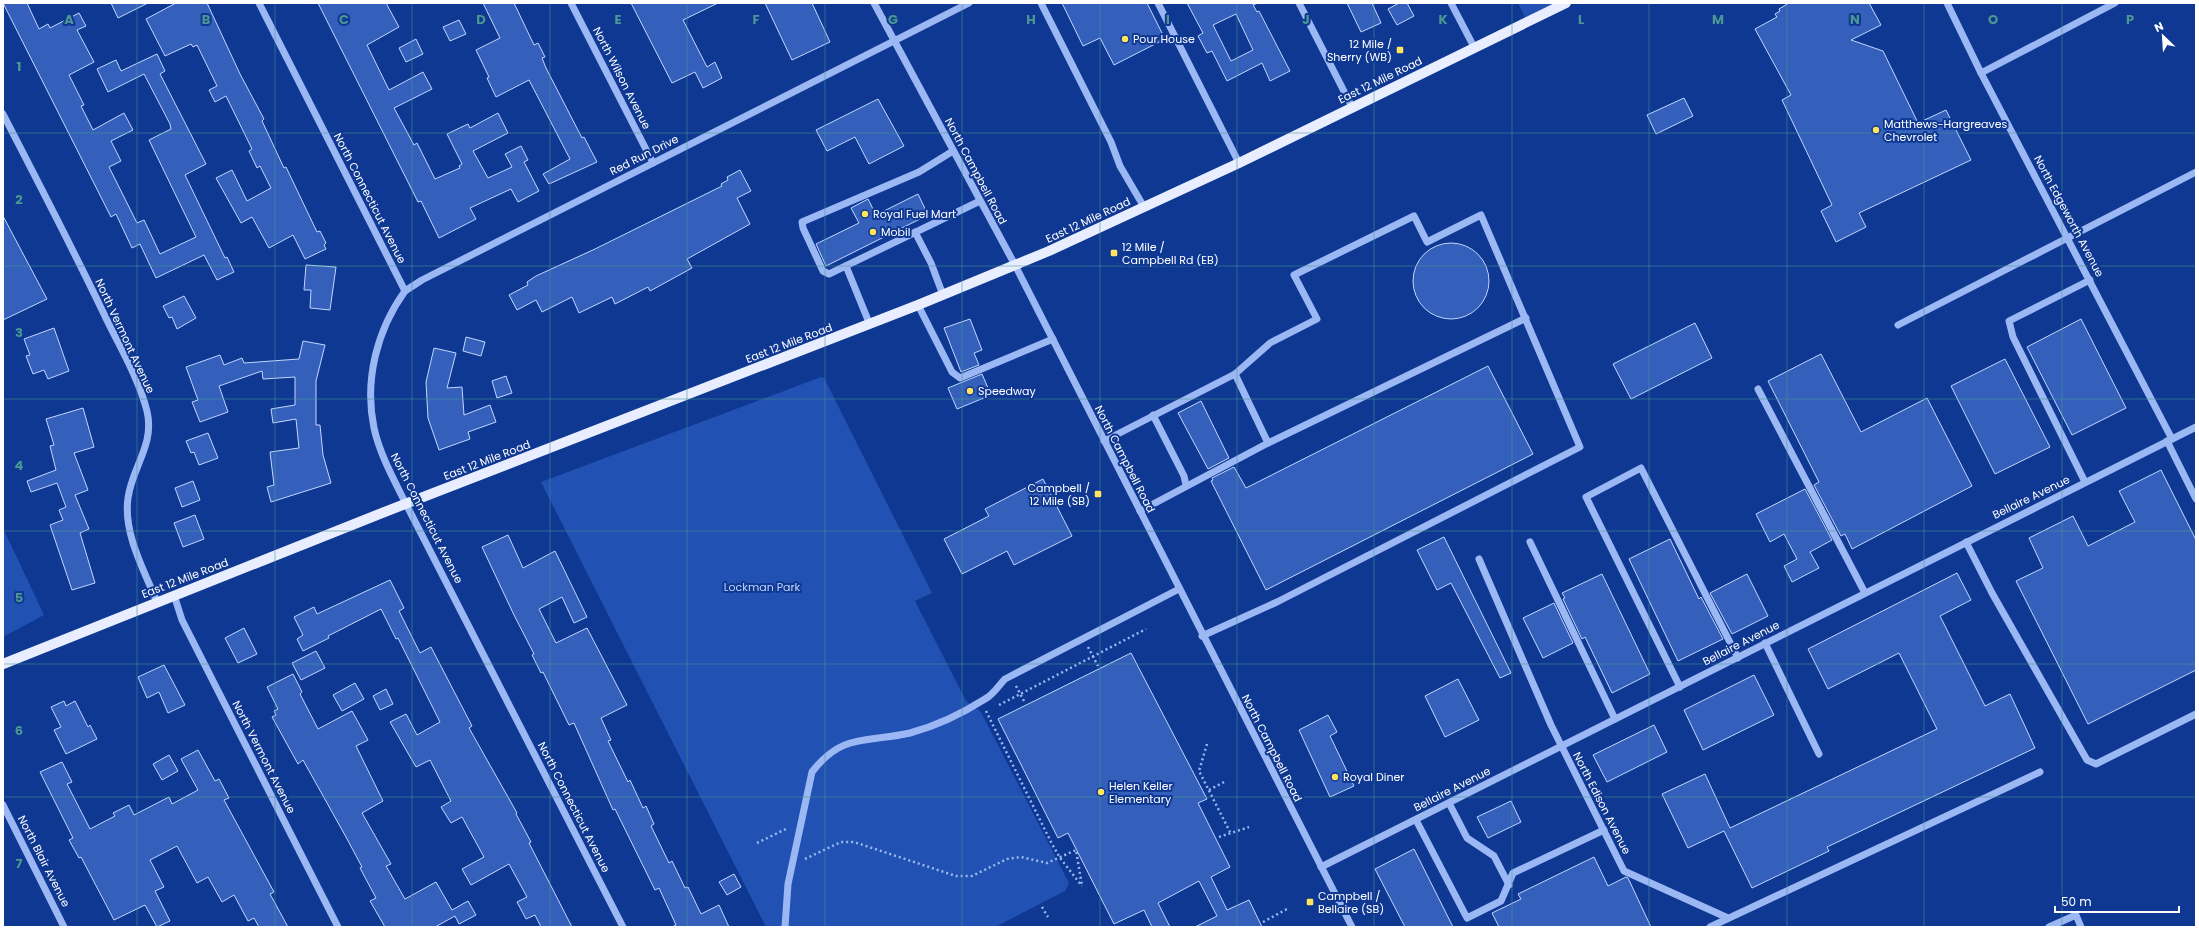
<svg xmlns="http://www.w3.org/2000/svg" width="2199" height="930" font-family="Poppins,sans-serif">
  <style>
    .green { fill: #2151b2 }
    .building { fill: #345fba; stroke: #c3d6fe; fill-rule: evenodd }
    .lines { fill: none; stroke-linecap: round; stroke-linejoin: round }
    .path { stroke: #9cb8f4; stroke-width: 2.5; stroke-dasharray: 2 3; stroke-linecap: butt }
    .minor { stroke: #9cb8f4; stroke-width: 7 }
    .major { stroke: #e8eeff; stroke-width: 10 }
    .grid { fill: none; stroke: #4b9892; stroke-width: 1; stroke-opacity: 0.55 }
    .poi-dot { fill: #ffe55e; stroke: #0f3893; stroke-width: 1.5 }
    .labels { text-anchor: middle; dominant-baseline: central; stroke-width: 4; stroke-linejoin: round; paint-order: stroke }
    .poi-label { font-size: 11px; fill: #fff; stroke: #0f3893; text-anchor: start }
    .street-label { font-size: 11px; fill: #fff; stroke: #0f3893 }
    .park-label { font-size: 11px; fill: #c3d6fe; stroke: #0f3893 }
    .grid-label { font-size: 13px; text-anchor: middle; font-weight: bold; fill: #4b9892; stroke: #0f3893; stroke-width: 4; stroke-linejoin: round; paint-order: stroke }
  </style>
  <rect width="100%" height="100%" fill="#0f3893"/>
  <g class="green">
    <path d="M 1518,3 L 1560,3 L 1526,20 Z"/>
    <path d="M 821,377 L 824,378 L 932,593 L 915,601 L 966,701 L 981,712 L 1069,883 L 1065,891 L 995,927 L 766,927 L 541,482 Z"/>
    <path d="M 3,528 L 44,615 L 3,637 Z"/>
  </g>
  <g class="building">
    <path d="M 3,3 L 27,3 L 39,29 L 48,24 L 50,28 L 79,13 L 86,26 L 77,30 L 94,62 L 69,75 L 84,105 L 81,106 L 93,130 L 124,113 L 133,130 L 111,141 L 121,161 L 109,167 L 137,223 L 144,220 L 160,254 L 196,237 L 149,140 L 171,129 L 170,124 L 144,74 L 108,92 L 97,69 L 116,60 L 121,71 L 157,54 L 165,71 L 160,74 L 206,164 L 185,175 L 225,258 L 227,257 L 234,272 L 217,280 L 204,255 L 156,278 L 140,244 L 132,248 L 116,214 L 111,217 Z"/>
    <path d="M 111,3 L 148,3 L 118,18 Z"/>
    <path d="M 176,3 L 207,3 L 240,74 L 264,119 L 262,121 L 284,168 L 286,167 L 317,232 L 320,231 L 326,243 L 324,245 L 326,249 L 305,259 L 293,235 L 269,248 L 252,217 L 241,223 L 216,178 L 232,170 L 247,201 L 271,188 L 260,166 L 257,168 L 249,151 L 252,149 L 226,96 L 215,102 L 209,90 L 217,86 L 197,45 L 193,47 L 191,44 L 165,56 L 146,19 Z"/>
    <path d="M 318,3 L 386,3 L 399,27 L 367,45 L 389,90 L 423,72 L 432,89 L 394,108 L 414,145 L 417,143 L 435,179 L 460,168 L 459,166 L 462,164 L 447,134 L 468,124 L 470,128 L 498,113 L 508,133 L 473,151 L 488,178 L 512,167 L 505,154 L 521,146 L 528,160 L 524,162 L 539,191 L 518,202 L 511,189 L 470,208 L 476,219 L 439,238 L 421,201 L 418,202 Z"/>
    <path d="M 483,3 L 514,3 L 534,45 L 538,43 L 545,57 L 542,58 L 546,68 L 582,138 L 584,137 L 597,162 L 549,184 L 543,174 L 570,159 L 529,80 L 496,97 L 487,78 L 489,77 L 476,50 L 500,38 Z"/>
    <path d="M 631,3 L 718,3 L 683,20 L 707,67 L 715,62 L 722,78 L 703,88 L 695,72 L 672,83 Z"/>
    <path d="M 765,3 L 812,3 L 830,42 L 792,60 Z"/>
    <path d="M 1062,3 L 1147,3 L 1165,39 L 1114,65 L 1100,38 L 1083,46 Z"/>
    <path d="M 1187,3 L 1258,3 L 1253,5 L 1257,12 L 1259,11 L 1290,71 L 1270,81 L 1262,63 L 1227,81 L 1212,51 L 1207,53 L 1198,36 L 1203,33 ZM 1236,14 L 1253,50 L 1231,61 L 1213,25 Z"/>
    <path d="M 1347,3 L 1372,3 L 1381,23 L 1361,32 Z"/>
    <path d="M 1399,3 L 1407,3 L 1414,16 L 1397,25 L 1388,9 Z"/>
    <path d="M 1789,3 L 1869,3 L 1881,25 L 1851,40 L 1883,51 L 1918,123 L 1946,110 L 1971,160 L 1859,213 L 1866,227 L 1836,242 L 1821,211 L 1832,205 L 1782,100 L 1791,95 L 1755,29 L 1777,17 L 1775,14 L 1780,11 L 1779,9 Z"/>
    <path d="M 459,20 L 466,34 L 450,41 L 443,27 Z"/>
    <path d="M 416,39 L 423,54 L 406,62 L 399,48 Z"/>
    <path d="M 1684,98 L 1693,116 L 1656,134 L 1647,115 Z"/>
    <path d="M 878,99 L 904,146 L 869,164 L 855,137 L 827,151 L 816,130 Z"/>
    <path d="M 740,170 L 751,191 L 737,198 L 750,224 L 687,259 L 692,268 L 650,291 L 648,287 L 615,304 L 612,297 L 579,313 L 572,297 L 542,312 L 536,300 L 517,310 L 509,295 L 528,285 L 527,282 L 536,276 L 595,249 L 722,186 L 721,184 L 728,180 L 727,177 Z"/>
    <path d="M 918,194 L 928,215 L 826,266 L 816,244 L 859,223 L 851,208 L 868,199 L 876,215 Z"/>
    <path d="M 3,216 L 47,299 L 3,320 Z"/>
    <circle cx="1451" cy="281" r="38"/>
    <path d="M 306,265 L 336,267 L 330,310 L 310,308 L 311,290 L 304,290 Z"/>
    <path d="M 184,296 L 196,318 L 177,329 L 172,317 L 169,318 L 163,306 Z"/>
    <path d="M 970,319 L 982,350 L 974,353 L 979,365 L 961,372 L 944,328 Z"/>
    <path d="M 2081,319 L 2126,408 L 2072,435 L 2027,347 Z"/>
    <path d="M 1695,323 L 1712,358 L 1631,399 L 1613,364 Z"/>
    <path d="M 54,328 L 69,371 L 48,379 L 44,370 L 33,374 L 26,356 L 30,355 L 24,339 Z"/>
    <path d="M 466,337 L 485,342 L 481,356 L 463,351 Z"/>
    <path d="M 303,341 L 325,345 L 316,381 L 316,425 L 320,425 L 323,455 L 331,483 L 271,502 L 267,487 L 274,485 L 270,452 L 299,448 L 296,419 L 273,423 L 271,409 L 295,405 L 295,377 L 263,379 L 262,371 L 219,386 L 228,412 L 200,422 L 192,402 L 198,400 L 186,367 L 220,355 L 224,365 L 242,358 L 244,363 L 299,359 Z"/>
    <path d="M 434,348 L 456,353 L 447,388 L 462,387 L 464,415 L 490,405 L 496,422 L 468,432 L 470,439 L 439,450 L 428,418 L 426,382 Z"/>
    <path d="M 1821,354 L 1861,432 L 1927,398 L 1972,486 L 1852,549 L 1845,534 L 1841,536 L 1814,485 L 1819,482 L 1768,381 Z"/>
    <path d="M 2005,359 L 2050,447 L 1995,474 L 1951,386 Z"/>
    <path d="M 1488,366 L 1533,454 L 1266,590 L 1211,481 L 1213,480 L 1212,478 L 1234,467 L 1246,488 Z"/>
    <path d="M 982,374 L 991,395 L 957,409 L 948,388 Z"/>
    <path d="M 506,376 L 512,393 L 497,398 L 492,381 Z"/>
    <path d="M 1201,401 L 1229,458 L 1208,469 L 1178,413 Z"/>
    <path d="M 83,408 L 94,447 L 74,453 L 88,490 L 75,495 L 89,529 L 80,533 L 95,583 L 72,590 L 50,525 L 63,520 L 59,510 L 66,507 L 57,483 L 31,492 L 27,481 L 56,470 L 50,446 L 54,445 L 46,419 Z"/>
    <path d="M 208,433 L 218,458 L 199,465 L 194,452 L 191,453 L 186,441 Z"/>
    <path d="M 2161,470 L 2196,540 L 2196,670 L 2088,724 L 2016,581 L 2043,568 L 2029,538 L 2073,516 L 2088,546 L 2135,522 L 2119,491 Z"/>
    <path d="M 1043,479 L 1072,536 L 1014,565 L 1007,551 L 962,574 L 944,539 L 989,516 L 985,509 Z"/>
    <path d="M 193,481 L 200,500 L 182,507 L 175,488 Z"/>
    <path d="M 1805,489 L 1832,540 L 1810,552 L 1819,568 L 1792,582 L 1784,566 L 1797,559 L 1784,534 L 1770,542 L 1756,514 Z"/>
    <path d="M 195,515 L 204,539 L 183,547 L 174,523 Z"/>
    <path d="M 508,535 L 523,568 L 555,551 L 587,617 L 574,623 L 562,597 L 539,609 L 556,643 L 587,628 L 627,705 L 601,718 L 611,740 L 608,741 L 628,782 L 630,780 L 643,808 L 646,806 L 654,824 L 651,826 L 669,863 L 672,861 L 685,888 L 688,887 L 701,914 L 719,905 L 729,927 L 672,927 L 676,925 L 659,888 L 655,890 L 615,809 L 613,810 L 574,723 L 569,725 L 543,672 L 541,673 L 532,655 L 534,654 L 514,615 L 482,547 Z"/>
    <path d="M 1444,537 L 1511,673 L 1500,678 L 1451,583 L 1437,590 L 1417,550 Z"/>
    <path d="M 1670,539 L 1699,599 L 1701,597 L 1723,639 L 1678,661 L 1629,559 Z"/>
    <path d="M 1957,573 L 1971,600 L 1940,616 L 1985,706 L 2010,694 L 2035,748 L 1827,847 L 1829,851 L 1752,888 L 1724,831 L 1688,848 L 1662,794 L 1705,774 L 1730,828 L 1937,729 L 1899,653 L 1828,689 L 1808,649 Z"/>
    <path d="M 1602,574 L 1650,674 L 1612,693 L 1585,637 L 1582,639 L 1563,599 L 1565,598 L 1562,593 Z"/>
    <path d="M 1747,574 L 1768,616 L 1732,634 L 1710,593 Z"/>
    <path d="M 390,580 L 404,608 L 399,611 L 420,653 L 431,647 L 472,726 L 469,728 L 517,813 L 516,814 L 531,842 L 529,843 L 572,927 L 541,927 L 535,915 L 526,919 L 517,902 L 527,897 L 509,864 L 471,885 L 462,869 L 484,857 L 462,817 L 451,823 L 441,807 L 451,801 L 430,760 L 416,767 L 390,722 L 406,714 L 417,735 L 440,722 L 398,638 L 396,639 L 381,609 L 328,636 L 329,638 L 303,651 L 297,639 L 303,635 L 294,617 L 314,607 L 317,614 Z"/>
    <path d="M 1554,603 L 1573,643 L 1543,658 L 1523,618 Z"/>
    <path d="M 244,628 L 257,654 L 238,663 L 225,638 Z"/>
    <path d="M 316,651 L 325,668 L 301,680 L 292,663 Z"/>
    <path d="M 1131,653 L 1207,799 L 1198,803 L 1230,867 L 1211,877 L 1227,910 L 1249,900 L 1262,927 L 1195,927 L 1217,916 L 1199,881 L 1158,903 L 1170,927 L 1152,927 L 1144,910 L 1114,924 L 1068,833 L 1058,838 L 998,719 Z"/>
    <path d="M 164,665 L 185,705 L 168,713 L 159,692 L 147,698 L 138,677 Z"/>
    <path d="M 293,674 L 302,692 L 300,694 L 318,729 L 352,711 L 368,740 L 356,746 L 383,801 L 362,813 L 391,864 L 386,866 L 405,899 L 436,882 L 452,910 L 468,901 L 476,915 L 459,924 L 455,916 L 435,927 L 385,927 L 370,901 L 376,898 L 360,868 L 362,867 L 346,837 L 303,760 L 298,764 L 272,717 L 276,715 L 274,711 L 278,709 L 267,687 Z"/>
    <path d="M 1754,675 L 1774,715 L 1703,750 L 1684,710 Z"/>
    <path d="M 1458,679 L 1479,720 L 1445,737 L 1425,696 Z"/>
    <path d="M 355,683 L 364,699 L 342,711 L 333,695 Z"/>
    <path d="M 386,689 L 393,704 L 380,710 L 373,696 Z"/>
    <path d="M 64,701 L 66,706 L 75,701 L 88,727 L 90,725 L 97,739 L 66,754 L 54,730 L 61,727 L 51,707 Z"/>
    <path d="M 1328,715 L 1337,732 L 1330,736 L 1354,786 L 1330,797 L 1299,730 Z"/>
    <path d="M 1654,725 L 1667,752 L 1607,782 L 1593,755 Z"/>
    <path d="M 198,750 L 215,781 L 219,779 L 229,798 L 224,800 L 274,892 L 270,894 L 288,927 L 259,927 L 254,918 L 248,921 L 234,895 L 222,902 L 208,877 L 197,883 L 177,846 L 150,860 L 164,887 L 155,891 L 170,921 L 157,927 L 145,905 L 114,920 L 81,857 L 79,858 L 69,840 L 73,838 L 40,772 L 62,762 L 72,782 L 67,784 L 90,829 L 115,816 L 113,813 L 129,805 L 134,815 L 169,797 L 172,804 L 198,790 L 181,759 Z"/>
    <path d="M 169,755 L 178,771 L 162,780 L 153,764 Z"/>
    <path d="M 1511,801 L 1521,822 L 1488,838 L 1477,817 Z"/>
    <path d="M 1414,849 L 1453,927 L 1405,927 L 1375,869 Z"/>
    <path d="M 1594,857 L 1608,886 L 1626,877 L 1628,878 L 1651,927 L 1499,927 L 1492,913 L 1521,899 L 1518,894 Z"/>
    <path d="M 734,874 L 741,887 L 727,895 L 719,882 Z"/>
  </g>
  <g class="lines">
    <g class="path">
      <path d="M 1088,647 L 1098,666"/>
      <path d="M 1016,686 L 1025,703"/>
      <path d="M 999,705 L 1146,629"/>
      <path d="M 986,711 L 1051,842 L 1060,858 L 1082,886"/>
      <path d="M 1207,744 L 1199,771 L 1230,832"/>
      <path d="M 1209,790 L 1226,781"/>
      <path d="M 1219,837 L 1249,827"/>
      <path d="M 757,843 L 788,828"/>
      <path d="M 805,859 L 841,842 L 854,842 L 956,876 L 972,876 L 1007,859 L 1021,857 L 1047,863 L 1076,850 L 1082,886"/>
      <path d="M 1042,907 L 1048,917"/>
      <path d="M 1263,922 L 1289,908"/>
    </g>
    <g class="minor">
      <path d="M 259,3 L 405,291 C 377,330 364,380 374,428 C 380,455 394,480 406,504 L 623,927"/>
      <path d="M 571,3 L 653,163"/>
      <path d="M 874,3 L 1015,265 L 1352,927"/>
      <path d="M 1041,3 L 1111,142 L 1120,166 L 1144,207"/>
      <path d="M 1158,3 L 1239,163"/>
      <path d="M 1299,3 L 1352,107"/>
      <path d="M 1451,3 L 1474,47"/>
      <path d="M 1947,3 L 1981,73 L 2172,439"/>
      <path d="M 1981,73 L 2115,3"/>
      <path d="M 3,114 C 37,180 71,245 103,312 C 118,344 138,376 147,411 C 155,445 132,467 128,498 C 123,533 144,570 157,602"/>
      <path d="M 953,151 L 919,172 L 802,222 L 803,228 L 823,271 L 829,274 L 980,201"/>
      <path d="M 915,232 L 931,263 L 943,295"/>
      <path d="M 846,266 L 870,325"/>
      <path d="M 405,291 L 422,280 L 969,3"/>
      <path d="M 918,305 L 952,372 L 960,378 L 1053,339"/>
      <path d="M 1898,325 L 2196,172"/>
      <path d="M 1758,389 L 1865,593"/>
      <path d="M 1153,415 L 1184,476 L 1186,485"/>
      <path d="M 1104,441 L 1235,374 L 1268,443 L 1140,511"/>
      <path d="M 2167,441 L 2196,499"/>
      <path d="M 1268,443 L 1526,318"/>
      <path d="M 2085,482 L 2013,337 L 2009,321 L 2090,280"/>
      <path d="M 1530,542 L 1615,719"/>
      <path d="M 1966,542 L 1992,593 L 2087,760 L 2096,764 L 2196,714"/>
      <path d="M 1479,559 L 1551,725 L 1624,871 L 1728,918"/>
      <path d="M 174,595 L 182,620 L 338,927"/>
      <path d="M 1202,636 L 1277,602 L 1580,447 L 1481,215 L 1427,242 L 1414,216 L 1294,275 L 1317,319 L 1270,343 L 1235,374"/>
      <path d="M 1765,643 L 1819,754"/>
      <path d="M 1680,687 L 1586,497 L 1641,468 L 1738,658"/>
      <path d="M 1449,803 L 1467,838 L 1494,856 L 1509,885"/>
      <path d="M 3,805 L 64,927"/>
      <path d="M 1416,820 L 1467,918 L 1501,901 L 1513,873 L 1604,830"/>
      <path d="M 1321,867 L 2196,427"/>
      <path d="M 785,927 L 788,884 L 812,772 C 843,732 867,743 910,733 C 936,726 963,713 985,699 C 993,695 999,685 1005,679 L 1179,589"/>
      <path d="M 1710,927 L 2040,772"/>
      <path d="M 2049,927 L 2076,915 L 2081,927"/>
    </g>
    <path class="major" d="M 3,664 L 382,513 L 918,305 L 1049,251 L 1239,163 L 1566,3"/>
  </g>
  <path class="grid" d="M 137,3 L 137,927M 275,3 L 275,927M 412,3 L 412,927M 550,3 L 550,927M 687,3 L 687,927M 825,3 L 825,927M 962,3 L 962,927M 1100,3 L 1100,927M 1237,3 L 1237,927M 1374,3 L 1374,927M 1512,3 L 1512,927M 1649,3 L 1649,927M 1787,3 L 1787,927M 1924,3 L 1924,927M 2062,3 L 2062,927M 3,133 L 2196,133M 3,266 L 2196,266M 3,399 L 2196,399M 3,531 L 2196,531M 3,664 L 2196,664M 3,797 L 2196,797"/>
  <g class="poi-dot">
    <circle cx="1125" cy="39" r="4"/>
    <rect x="1396" y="46" width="8" height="8" rx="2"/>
    <circle cx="1876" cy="130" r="4"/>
    <circle cx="865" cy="214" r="4"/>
    <circle cx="873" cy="232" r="4"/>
    <rect x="1110" y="249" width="8" height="8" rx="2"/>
    <circle cx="970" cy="391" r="4"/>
    <rect x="1094" y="490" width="8" height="8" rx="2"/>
    <circle cx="1335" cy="777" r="4"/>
    <circle cx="1101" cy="792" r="4"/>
    <rect x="1306" y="898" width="8" height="8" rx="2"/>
  </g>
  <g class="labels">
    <g class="poi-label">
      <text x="1133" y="39">Pour House</text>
      <text x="1392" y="44" text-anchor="end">12 Mile /<tspan x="1392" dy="13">Sherry (WB)</tspan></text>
      <text x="1884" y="124">Matthews-Hargreaves<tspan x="1884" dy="13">Chevrolet</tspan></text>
      <text x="873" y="214">Royal Fuel Mart</text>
      <text x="881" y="232">Mobil</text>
      <text x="1122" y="247">12 Mile /<tspan x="1122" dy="13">Campbell Rd (EB)</tspan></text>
      <text x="978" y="391">Speedway</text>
      <text x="1090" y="488" text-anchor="end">Campbell /<tspan x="1090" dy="13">12 Mile (SB)</tspan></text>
      <text x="1343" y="777">Royal Diner</text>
      <text x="1109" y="786">Helen Keller<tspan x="1109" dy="13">Elementary</tspan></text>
      <text x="1318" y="896">Campbell /<tspan x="1318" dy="13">Bellaire (SB)</tspan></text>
    </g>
    <g class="street-label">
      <text transform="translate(622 78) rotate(63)">North Wilson Avenue</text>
      <text transform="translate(1380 80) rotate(-26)">East 12 Mile Road</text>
      <text transform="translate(644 155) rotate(-27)">Red Run Drive</text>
      <text transform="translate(976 171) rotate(62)">North Campbell Road</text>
      <text transform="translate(370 198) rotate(63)">North Connecticut Avenue</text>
      <text transform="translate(2069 216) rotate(62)">North Edgeworth Avenue</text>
      <text transform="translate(1088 220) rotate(-25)">East 12 Mile Road</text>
      <text transform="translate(125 336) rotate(65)">North Vermont Avenue</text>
      <text transform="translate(789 343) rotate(-21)">East 12 Mile Road</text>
      <text transform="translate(1125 459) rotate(63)">North Campbell Road</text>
      <text transform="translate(487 460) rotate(-21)">East 12 Mile Road</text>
      <text transform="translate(2031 497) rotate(-26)">Bellaire Avenue</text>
      <text transform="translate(427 518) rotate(63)">North Connecticut Avenue</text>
      <text transform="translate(185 578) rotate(-21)">East 12 Mile Road</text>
      <text transform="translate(1741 643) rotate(-27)">Bellaire Avenue</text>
      <text transform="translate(1272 748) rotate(63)">North Campbell Road</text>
      <text transform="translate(264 757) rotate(63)">North Vermont Avenue</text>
      <text transform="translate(1452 789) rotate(-27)">Bellaire Avenue</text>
      <text transform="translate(1602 803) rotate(63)">North Edison Avenue</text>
      <text transform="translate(574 807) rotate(63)">North Connecticut Avenue</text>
      <text transform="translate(44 861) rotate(63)">North Blair Avenue</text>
    </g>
    <g class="park-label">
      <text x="762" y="587">Lockman Park</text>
    </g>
  </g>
  <g class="grid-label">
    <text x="69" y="24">A</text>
    <text x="206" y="24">B</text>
    <text x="344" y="24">C</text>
    <text x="481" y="24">D</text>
    <text x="618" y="24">E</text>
    <text x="756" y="24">F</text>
    <text x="893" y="24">G</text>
    <text x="1031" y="24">H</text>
    <text x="1168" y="24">I</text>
    <text x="1306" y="24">J</text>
    <text x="1443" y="24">K</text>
    <text x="1581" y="24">L</text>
    <text x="1718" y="24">M</text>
    <text x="1855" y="24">N</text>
    <text x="1993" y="24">O</text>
    <text x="2130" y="24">P</text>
    <text x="19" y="71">1</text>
    <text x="19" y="204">2</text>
    <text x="19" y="337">3</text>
    <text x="19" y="470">4</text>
    <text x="19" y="602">5</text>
    <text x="19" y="735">6</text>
    <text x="19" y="868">7</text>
  </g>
  <rect width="2199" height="930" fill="none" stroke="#ffffff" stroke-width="8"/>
  <g transform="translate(2163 36) rotate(335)" stroke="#0f3893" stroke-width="3" paint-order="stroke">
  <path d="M0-3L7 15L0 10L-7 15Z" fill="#ffffff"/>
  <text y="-6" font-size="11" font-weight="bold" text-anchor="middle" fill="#ffffff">N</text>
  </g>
  <path d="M2055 906v6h124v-6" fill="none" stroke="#ffffff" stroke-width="2"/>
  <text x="2061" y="906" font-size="12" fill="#ffffff" stroke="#0f3893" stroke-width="3" paint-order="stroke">50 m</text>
</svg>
